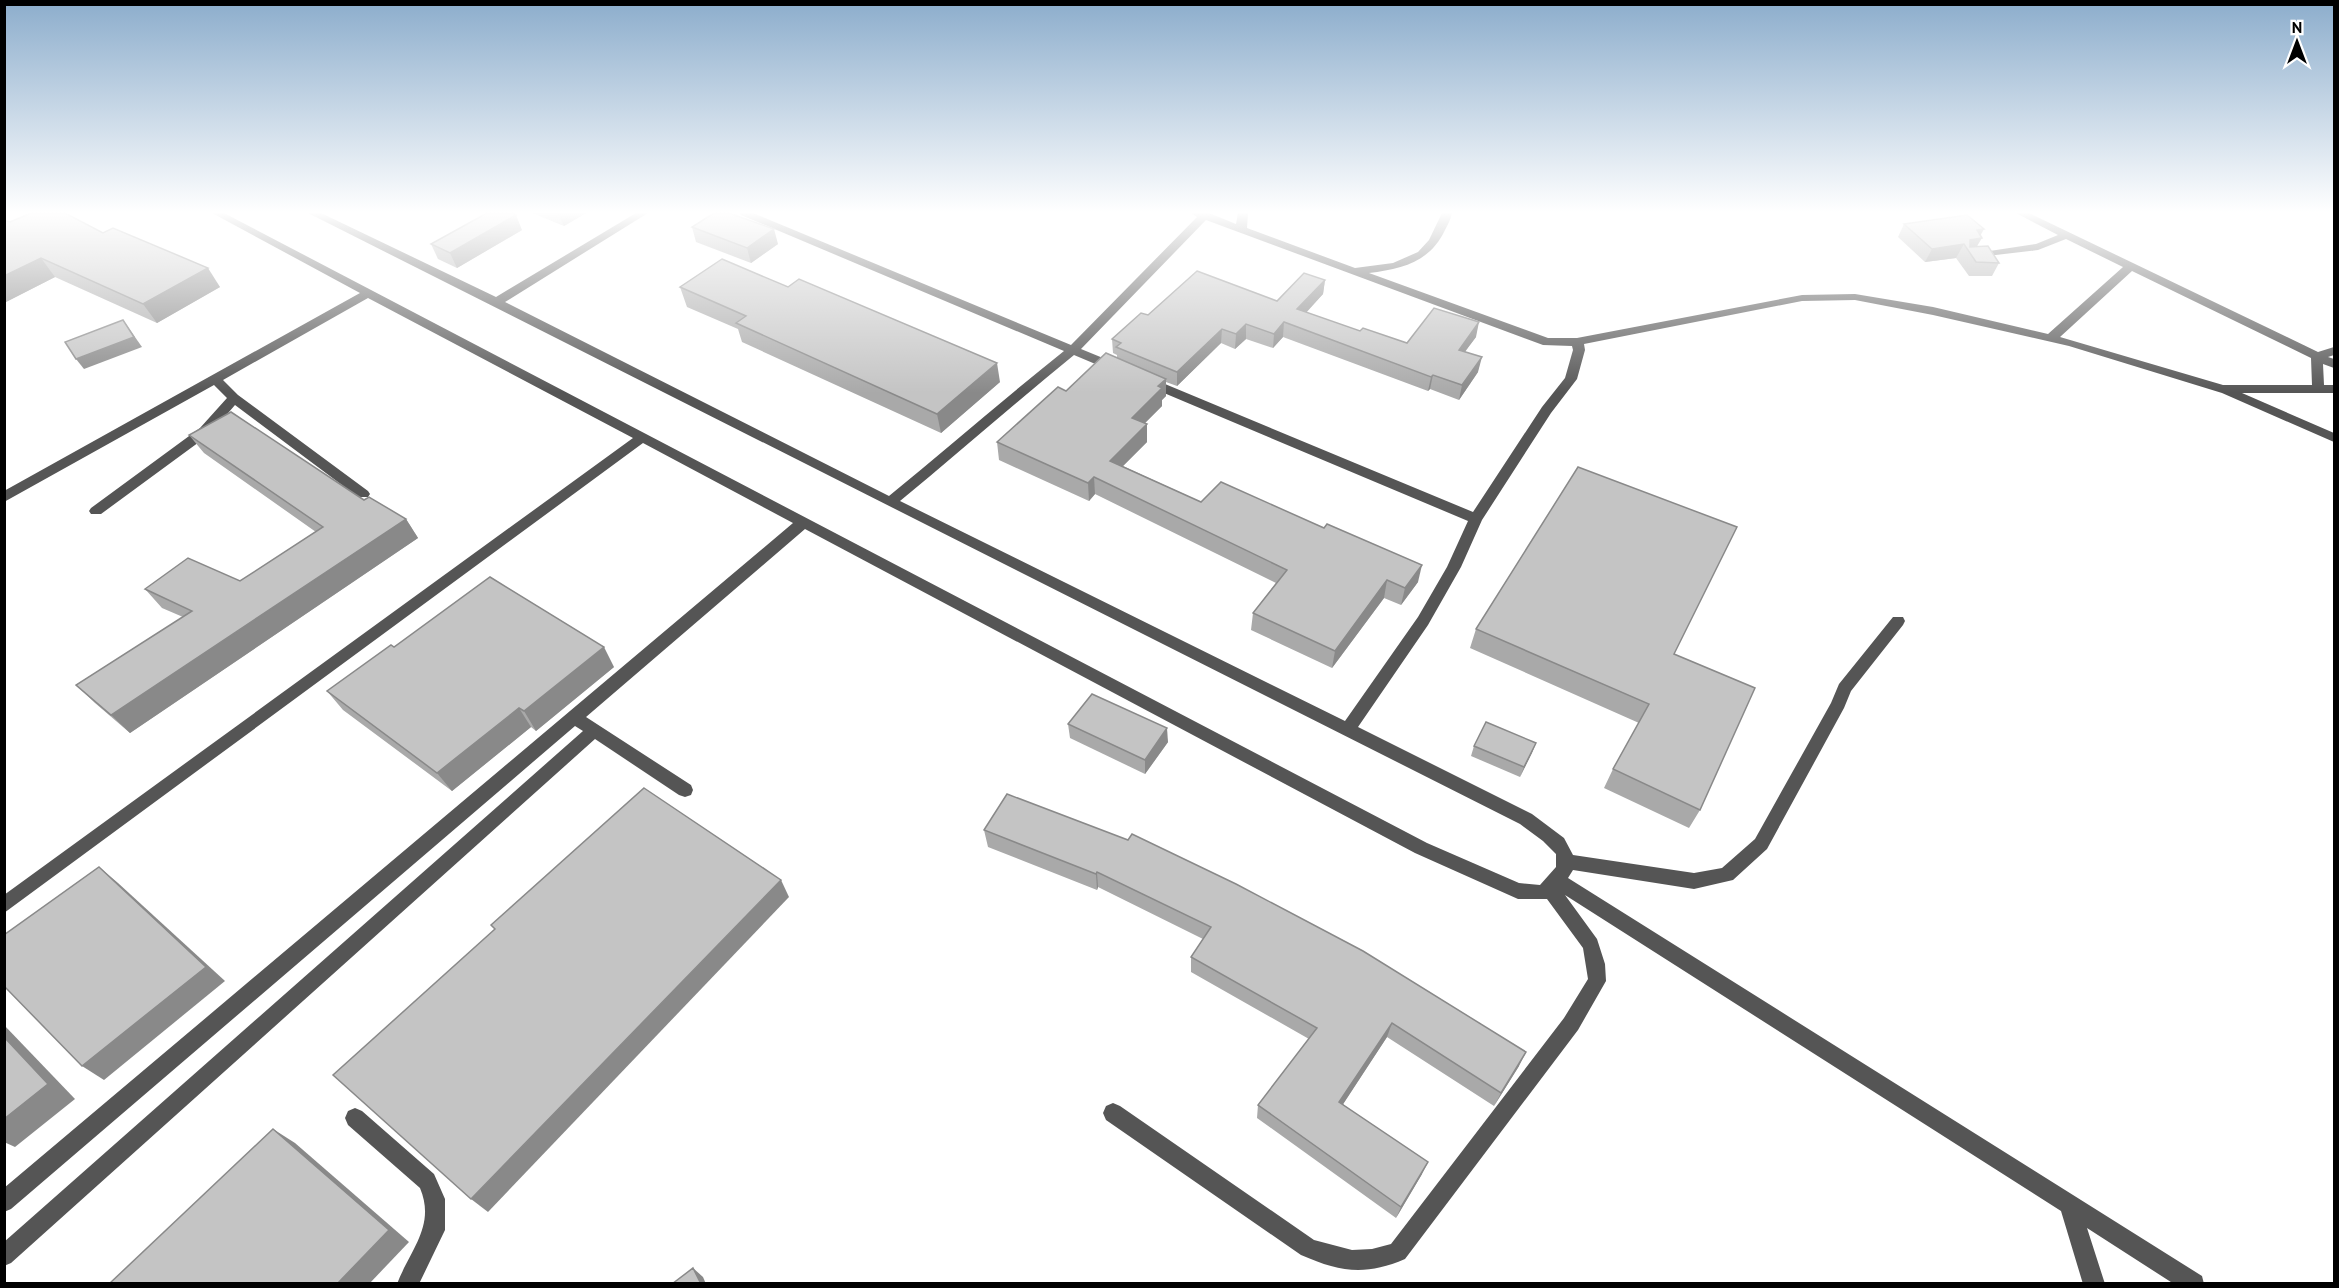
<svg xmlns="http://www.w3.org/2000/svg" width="2339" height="1288" font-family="'PT Sans',sans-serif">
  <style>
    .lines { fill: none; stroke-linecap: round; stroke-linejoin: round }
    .minor { fill: #555; fill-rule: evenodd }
    .wall { fill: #a9a9a9 }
    .shaded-wall { fill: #898989 }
    .building { fill: #c4c4c4; stroke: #898989; stroke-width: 1.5 }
  </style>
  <rect width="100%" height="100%" fill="#fff"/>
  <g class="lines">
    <g class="minor">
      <path d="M 212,213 L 224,213 L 1427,843 L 1519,883 L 1540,885 L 1556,867 L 1556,854 L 1543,841 L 1520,824 L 308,213 L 321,213 L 496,297 L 636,213 L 648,213 L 505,302 L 889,496 C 948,448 1005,398 1064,351 L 741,215 L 740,213 L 753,213 L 1071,345 L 1197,217 L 1191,213 L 1209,213 L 1236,224 L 1238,213 L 1248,213 L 1247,228 L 1355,268 L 1393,263 L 1418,252 L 1429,240 L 1442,213 L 1452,213 C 1451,219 1448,224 1445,230 C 1430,262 1402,269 1369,273 L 1548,338 L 1577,338 L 1802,295 L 1855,294 L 1933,307 L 2048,334 L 2123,267 L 2066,239 L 2038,250 L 1970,258 L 1970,254 L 2036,244 L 2058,235 L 2016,213 L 2029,213 L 2318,352 L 2334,347 L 2334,355 L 2328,357 L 2334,359 L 2334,368 L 2323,364 L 2324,385 L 2334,385 L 2334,393 L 2242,393 L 2334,433 L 2334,442 L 2222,393 L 2069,346 L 1933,315 L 1855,300 L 1802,301 L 1584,344 L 1585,350 L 1577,379 L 1551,413 L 1482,520 L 1461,567 L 1428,625 L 1358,727 L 1532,814 L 1564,838 L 1573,855 L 1694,873 L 1722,868 L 1755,839 L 1831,703 L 1839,684 L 1893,617 L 1903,617 L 1905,621 L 1903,625 L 1851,691 L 1844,708 L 1767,849 L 1733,880 L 1694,889 L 1573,870 L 1568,878 L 2202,1276 L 2204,1284 L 2174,1284 L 2087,1228 L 2105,1284 L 2083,1284 L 2061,1211 L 1565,895 L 1597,939 L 1605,964 L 1606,981 L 1578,1030 L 1405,1259 C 1365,1276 1340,1272 1301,1255 L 1106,1120 L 1103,1113 L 1106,1106 L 1113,1103 L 1120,1106 L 1314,1240 L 1352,1250 L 1372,1249 L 1391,1244 L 1564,1018 L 1588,979 L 1583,948 L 1547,899 L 1518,899 L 1415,853 L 805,529 L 586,717 L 691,785 L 693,790 L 691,795 L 685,797 L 679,795 L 595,739 L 11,1263 L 4,1266 L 4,1242 L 583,731 L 575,726 L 11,1209 L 4,1212 L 4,1188 L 793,523 L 643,443 L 4,913 L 4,895 L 633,438 L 368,298 L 223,380 L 238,395 L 368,491 L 370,494 L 368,497 L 358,497 L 235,405 L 210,434 L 101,514 L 91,514 L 89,511 L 91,508 L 200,428 L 227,398 L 214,385 L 4,502 L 4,491 L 360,293 ZM 1206,220 L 1543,345 L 1572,346 L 1573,350 L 1565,378 L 1542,407 L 1473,512 L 1153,379 L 1145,379 L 1143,382 L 1145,385 L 1468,521 L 1447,567 L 1418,617 L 1345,721 L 900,501 C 958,453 1015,403 1074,355 L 1112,371 L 1120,371 L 1120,365 L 1081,349 ZM 2132,271 L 2311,358 L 2312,385 L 2223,385 L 2060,337 Z"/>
      <path d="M 355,1108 L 362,1111 L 434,1174 L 445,1199 L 445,1230 L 419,1284 L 397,1284 C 410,1250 436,1226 420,1188 L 348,1125 L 345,1118 L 348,1111 Z"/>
    </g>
  </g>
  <g class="wall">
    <path d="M 532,213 L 586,213 L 564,226 Z"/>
    <path d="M 4,220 L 10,222 L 103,233 L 220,287 L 157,323 L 55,277 L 4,303 Z"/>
    <path d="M 1904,224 L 1980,236 L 1977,247 L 1999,263 L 1992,276 L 1969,276 L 1956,258 L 1925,262 L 1898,237 Z"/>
    <path d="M 692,227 L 778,244 L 751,263 L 696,242 Z"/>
    <path d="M 522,230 L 457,268 L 438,259 L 431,244 Z"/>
    <path d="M 1325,280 L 1323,294 L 1306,312 L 1360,331 L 1407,343 L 1476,337 L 1465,351 L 1478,372 L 1459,400 L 1430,389 L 1428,391 L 1283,337 L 1273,348 L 1246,339 L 1235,349 L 1221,343 L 1177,386 L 1166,382 L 1166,396 L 1162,400 L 1162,406 L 1145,423 L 1147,442 L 1123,466 L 1201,502 L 1418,582 L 1401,605 L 1384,598 L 1332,668 L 1251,630 L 1253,613 L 1276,583 L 1095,494 L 1089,501 L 999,460 L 997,442 L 1066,391 L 1117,358 L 1117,355 L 1113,353 L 1112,339 L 1148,315 L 1277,301 Z"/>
    <path d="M 680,287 L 1000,382 L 941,433 L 742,342 L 738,329 L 687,307 Z"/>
    <path d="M 189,435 L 364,500 L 406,519 L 418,538 L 130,733 L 95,703 L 76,685 L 183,617 L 162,608 L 145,589 L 240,581 L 316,532 L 204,453 Z"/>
    <path d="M 1476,629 L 1674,654 L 1700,810 L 1689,828 L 1604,788 L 1613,769 L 1639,723 L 1470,648 Z"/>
    <path d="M 394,647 L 614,667 L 536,731 L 531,727 L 452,791 L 343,710 L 327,691 Z"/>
    <path d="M 1068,724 L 1168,742 L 1145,774 L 1070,738 Z"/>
    <path d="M 1536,743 L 1520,777 L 1471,756 L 1474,746 Z"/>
    <path d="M 1007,794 L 1519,1066 L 1494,1106 L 1387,1037 L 1343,1104 L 1422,1174 L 1396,1218 L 1257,1118 L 1258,1105 L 1309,1039 L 1191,972 L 1191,957 L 1203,939 L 1098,887 L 1097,890 L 988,847 L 984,830 Z"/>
  </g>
  <g class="shaded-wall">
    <path d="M 558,213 L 586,213 L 564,226 Z"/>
    <path d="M 516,215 L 522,230 L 457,268 L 450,253 Z"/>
    <path d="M 774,229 L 778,244 L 751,263 L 747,248 Z"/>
    <path d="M 1984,229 L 1979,238 L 1982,238 L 1974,251 L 1969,252 L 1970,240 L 1977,230 Z"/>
    <path d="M 1964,244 L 1956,258 L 1925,262 L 1932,249 Z"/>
    <path d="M 41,258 L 55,277 L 4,303 L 4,276 Z"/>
    <path d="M 208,268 L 220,287 L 157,323 L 143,304 Z"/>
    <path d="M 1325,280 L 1323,294 L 1296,324 L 1297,309 Z"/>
    <path d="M 123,320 L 142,347 L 84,369 L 76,359 Z"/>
    <path d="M 1284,322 L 1283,337 L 1273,348 L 1274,334 Z"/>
    <path d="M 1479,322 L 1476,337 L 1456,364 L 1459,350 Z"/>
    <path d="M 1246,324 L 1246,339 L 1235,349 L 1236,334 Z"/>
    <path d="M 1222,329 L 1221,343 L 1177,386 L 1177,372 Z"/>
    <path d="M 1482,357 L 1478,372 L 1459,400 L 1462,385 Z"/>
    <path d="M 997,363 L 1000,382 L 941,433 L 937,414 Z"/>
    <path d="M 1433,375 L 1430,389 L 1428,391 L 1431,377 Z"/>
    <path d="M 1166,379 L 1166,396 L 1162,400 L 1162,406 L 1132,436 L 1132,418 L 1158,386 Z"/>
    <path d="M 1147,424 L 1147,442 L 1111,478 L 1110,461 Z"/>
    <path d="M 1094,477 L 1095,494 L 1089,501 L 1088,483 Z"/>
    <path d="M 406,519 L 418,538 L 130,733 L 111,715 Z"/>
    <path d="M 1422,565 L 1418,582 L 1401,605 L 1405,588 Z"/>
    <path d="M 1387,580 L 1384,598 L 1332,668 L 1335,651 Z"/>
    <path d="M 604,647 L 614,667 L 536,731 L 524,711 Z"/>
    <path d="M 519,708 L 531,727 L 452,791 L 437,773 Z"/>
    <path d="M 1167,728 L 1168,742 L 1145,774 L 1145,760 Z"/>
    <path d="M 1536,743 L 1532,753 L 1520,777 L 1524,767 Z"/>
    <path d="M 99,867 L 118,883 L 225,981 L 104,1080 L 82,1066 Z"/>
    <path d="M 1097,872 L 1098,887 L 1097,890 L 1096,874 Z"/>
    <path d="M 781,880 L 789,897 L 488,1212 L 471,1199 Z"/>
    <path d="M 1392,1023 L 1387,1037 L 1336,1115 L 1339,1102 Z"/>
    <path d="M 4,1025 L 75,1099 L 15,1147 L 4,1142 Z"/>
    <path d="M 1526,1052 L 1519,1066 L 1494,1106 L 1501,1093 Z"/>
    <path d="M 273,1129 L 295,1143 L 409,1242 L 369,1284 L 337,1284 Z"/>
    <path d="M 1428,1162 L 1422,1174 L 1396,1218 L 1401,1207 Z"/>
    <path d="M 693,1268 L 703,1277 L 706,1284 L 701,1284 Z"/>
  </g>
  <g class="building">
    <path d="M 31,213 L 65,213 L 103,233 L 113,228 L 208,268 L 143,304 L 41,258 L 4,276 L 4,220 L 10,222 Z"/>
    <path d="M 487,213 L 514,213 L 516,215 L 450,253 L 431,244 Z"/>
    <path d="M 714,213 L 729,213 L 774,229 L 747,248 L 692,227 Z"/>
    <path d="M 1967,215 L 1984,229 L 1977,230 L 1982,238 L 1970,240 L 1970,247 L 1988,246 L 1999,263 L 1976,262 L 1964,244 L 1932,249 L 1904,224 Z"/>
    <path d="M 722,259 L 788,287 L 799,279 L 997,363 L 937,414 L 736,323 L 746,316 L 680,287 Z"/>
    <path d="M 1197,271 L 1277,301 L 1304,273 L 1325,280 L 1297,309 L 1360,331 L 1363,328 L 1407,343 L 1434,308 L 1479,322 L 1459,350 L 1482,357 L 1462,385 L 1433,375 L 1431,377 L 1284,322 L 1274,334 L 1246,324 L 1236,334 L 1222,329 L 1177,372 L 1116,347 L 1121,343 L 1112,339 L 1141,313 L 1148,315 Z"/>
    <path d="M 123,320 L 134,337 L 76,359 L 65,342 Z"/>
    <path d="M 1106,353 L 1166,379 L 1158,386 L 1162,388 L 1132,418 L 1147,424 L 1110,461 L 1201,502 L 1221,482 L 1324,528 L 1327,524 L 1422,565 L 1405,588 L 1387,580 L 1335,651 L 1253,613 L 1287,570 L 1094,477 L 1088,483 L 997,442 L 1058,387 L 1066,391 Z"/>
    <path d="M 231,412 L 364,500 L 369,497 L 406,519 L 111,715 L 76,685 L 192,611 L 145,589 L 188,558 L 240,581 L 323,527 L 189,435 Z"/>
    <path d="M 1578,467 L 1737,527 L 1674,654 L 1755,688 L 1700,810 L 1613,769 L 1649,704 L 1476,629 Z"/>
    <path d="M 490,577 L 604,647 L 524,711 L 519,708 L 437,773 L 327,691 L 391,645 L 394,647 Z"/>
    <path d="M 1092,694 L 1167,728 L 1145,760 L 1068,724 Z"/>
    <path d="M 1486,722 L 1536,743 L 1524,767 L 1474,746 Z"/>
    <path d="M 644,788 L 781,880 L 471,1199 L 333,1075 L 495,929 L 491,925 Z"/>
    <path d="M 1007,794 L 1128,840 L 1132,834 L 1236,884 L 1363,951 L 1526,1052 L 1501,1093 L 1392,1023 L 1339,1102 L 1428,1162 L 1401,1207 L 1258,1105 L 1317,1028 L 1191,957 L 1211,927 L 1097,872 L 1096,874 L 984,830 Z"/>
    <path d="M 99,867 L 206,967 L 82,1066 L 4,986 L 4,935 Z"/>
    <path d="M 4,1037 L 48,1084 L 4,1119 Z"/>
    <path d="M 273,1129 L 389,1230 L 337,1284 L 109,1284 Z"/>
    <path d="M 693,1268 L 701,1284 L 672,1284 Z"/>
  </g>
  <linearGradient id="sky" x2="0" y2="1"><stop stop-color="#8cadcc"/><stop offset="0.54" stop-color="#fff"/><stop offset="1" stop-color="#fff" stop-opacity="0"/></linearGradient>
  <rect width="2339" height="393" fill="url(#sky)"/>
  <rect width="2339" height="1288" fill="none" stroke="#000000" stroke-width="12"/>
  <g transform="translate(2297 42)" stroke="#ffffff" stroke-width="4.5" paint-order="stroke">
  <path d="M0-4.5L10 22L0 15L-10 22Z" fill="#000000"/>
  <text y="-9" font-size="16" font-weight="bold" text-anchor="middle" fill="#000000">N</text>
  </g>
</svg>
